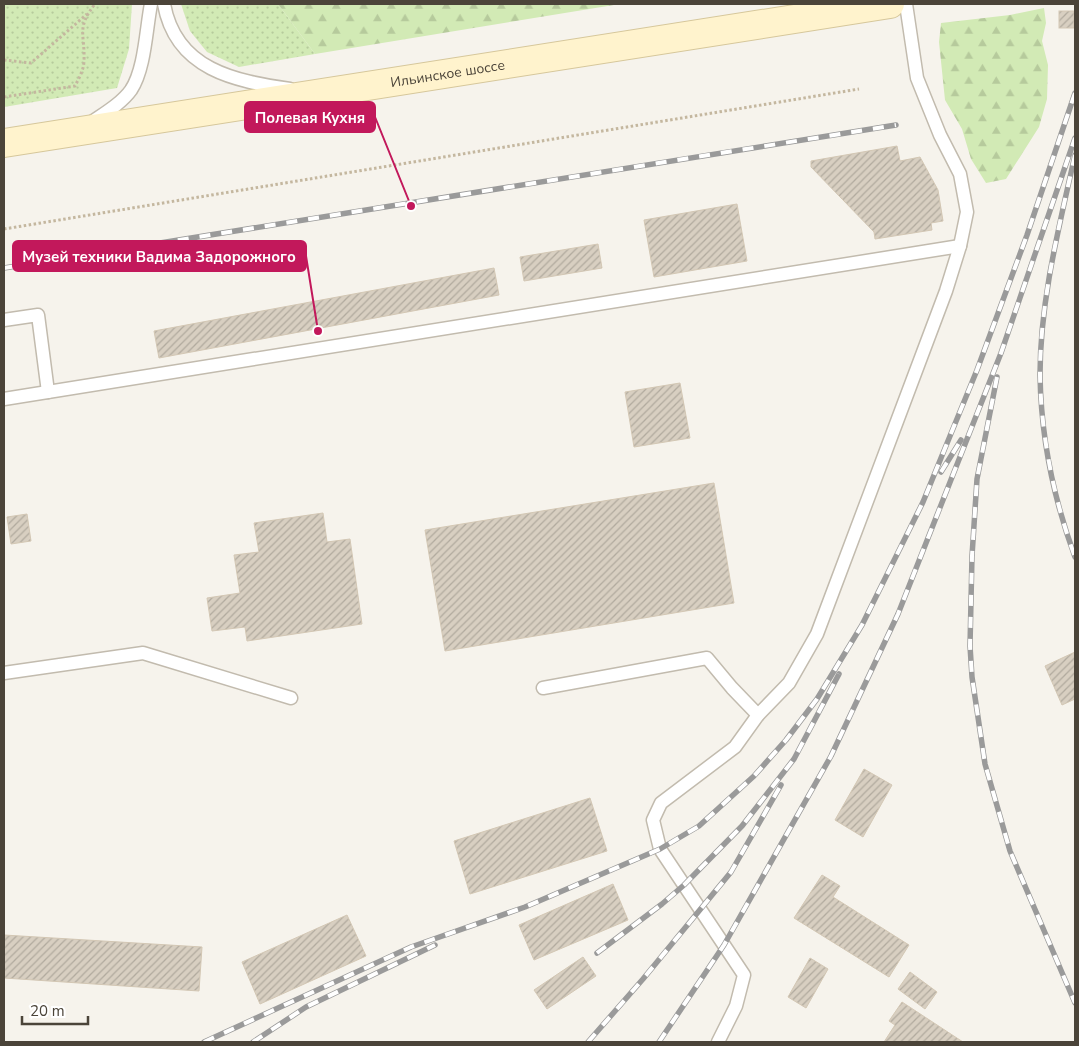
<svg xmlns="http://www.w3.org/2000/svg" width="1079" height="1046" font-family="'Nunito Sans',sans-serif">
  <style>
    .grass { fill: url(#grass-dots) }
    .forest { fill: url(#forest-firs) }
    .building { fill: url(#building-hatch); stroke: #d3c7b4 }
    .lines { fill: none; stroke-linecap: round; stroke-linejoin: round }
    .lane-casing { stroke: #c2bbae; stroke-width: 15 }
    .secondary-casing { stroke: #d6c79b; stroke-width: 30 }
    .path { stroke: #c4b79f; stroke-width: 3; stroke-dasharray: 2.5 2.5; stroke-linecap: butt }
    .lane { stroke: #fff; stroke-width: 12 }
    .secondary { stroke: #fff3cd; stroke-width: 28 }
    .rail-casing { stroke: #9a9a9a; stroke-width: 5.5 }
    .rail { stroke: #fff; stroke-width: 4; stroke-dasharray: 11; stroke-linecap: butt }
    .labels { text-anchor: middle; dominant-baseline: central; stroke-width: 5; stroke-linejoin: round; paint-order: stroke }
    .street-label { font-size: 14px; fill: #4b4439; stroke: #fff }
    .leader { fill: none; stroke: #c2185b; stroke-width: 2 }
    .callout-dot { fill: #c2185b; stroke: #fff; stroke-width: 2 }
    .callout { fill: #c2185b; stroke: #c2185b; stroke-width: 2 }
    .callout-label { font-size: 15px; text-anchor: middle; font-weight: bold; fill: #fff }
  </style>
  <defs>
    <pattern id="grass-dots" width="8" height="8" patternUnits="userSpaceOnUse" patternTransform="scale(1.25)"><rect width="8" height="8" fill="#d2eab5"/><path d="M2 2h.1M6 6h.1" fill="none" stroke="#b6ca9c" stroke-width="1.8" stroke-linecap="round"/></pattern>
    <pattern id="forest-firs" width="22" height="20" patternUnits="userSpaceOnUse" patternTransform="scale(1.25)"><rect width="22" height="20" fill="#d2eab5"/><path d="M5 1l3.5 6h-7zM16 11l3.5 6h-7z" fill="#b6ca9c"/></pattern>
    <pattern id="building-hatch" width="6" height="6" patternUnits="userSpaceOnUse" patternTransform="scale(1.25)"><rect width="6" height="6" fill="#d8cfc1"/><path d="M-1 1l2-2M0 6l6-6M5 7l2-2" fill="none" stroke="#b1aa9e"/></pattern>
  </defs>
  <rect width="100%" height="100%" fill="#f6f3ec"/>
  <g class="grass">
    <path d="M 4,4 L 132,4 L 129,49 L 117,88 L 4,107 Z"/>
    <path d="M 181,4 L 278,4 L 315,54 L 239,67 L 207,52 L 190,31 Z"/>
  </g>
  <g class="forest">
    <path d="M 278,4 L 620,4 L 315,54 Z"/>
    <path d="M 1044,8 L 1046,23 L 1042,41 L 1048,65 L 1047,99 L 1039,127 L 1006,179 L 986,183 L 971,159 L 962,129 L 945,100 L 939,42 L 941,23 L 1010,15 Z"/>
  </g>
  <g class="building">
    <rect x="1059" y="11" width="15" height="17"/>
    <path d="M 897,146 L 900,161 L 920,157 L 938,190 L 943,221 L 931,223 L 932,230 L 875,239 L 874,232 L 811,167 L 811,161 Z"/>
    <path d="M 737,204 L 747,261 L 654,277 L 644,220 Z"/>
    <path d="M 598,244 L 602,268 L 524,281 L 520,257 Z"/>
    <path d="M 494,268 L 499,295 L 159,358 L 154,331 Z"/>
    <path d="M 680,383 L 690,438 L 634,447 L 625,392 Z"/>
    <path d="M 714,483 L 734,603 L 445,651 L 425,530 Z"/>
    <path d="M 323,513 L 327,542 L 350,539 L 362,624 L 247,641 L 245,627 L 212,631 L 207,598 L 240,593 L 234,555 L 259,552 L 254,523 Z"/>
    <path d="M 27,514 L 31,541 L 11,544 L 7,517 Z"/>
    <path d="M 1075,652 L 1075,699 L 1062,705 L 1045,666 Z"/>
    <path d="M 864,769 L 892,785 L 863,837 L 835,820 Z"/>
    <path d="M 590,798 L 607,851 L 470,894 L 454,841 Z"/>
    <path d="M 822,875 L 840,886 L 833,897 L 909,945 L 889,977 L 794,918 Z"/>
    <path d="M 613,884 L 628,920 L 534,960 L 519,925 Z"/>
    <path d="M 347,915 L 366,956 L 260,1004 L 242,962 Z"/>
    <path d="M 4,935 L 202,947 L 199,991 L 4,978 Z"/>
    <path d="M 583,957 L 596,976 L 547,1009 L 534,990 Z"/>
    <path d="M 810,958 L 828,969 L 806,1008 L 788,997 Z"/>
    <path d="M 910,972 L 937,992 L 925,1009 L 898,989 Z"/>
    <path d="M 902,1002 L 963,1042 L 884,1042 L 895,1025 L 889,1021 Z"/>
  </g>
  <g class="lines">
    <defs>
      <g id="lane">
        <path d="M 164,4 C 176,70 235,81 290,89"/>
        <path d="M 89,124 C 103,114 121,104 131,90 C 145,69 146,29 151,4"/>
        <path d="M 4,320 L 38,315 L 48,392"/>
        <path d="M 4,399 L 960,246"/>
        <path d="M 4,673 L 143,653 L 291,698"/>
        <path d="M 543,688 L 707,658 L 732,688 L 758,715"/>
        <path d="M 718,1042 L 736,1006 L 744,975 L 660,849 L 653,820 L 661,803 L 735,747 L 758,715 L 789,683 L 817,634 L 946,291 L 960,246 L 967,212 L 960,174 L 940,135 L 917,78 L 906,4"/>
      </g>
      <g id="secondary">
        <path id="s1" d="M 4,143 L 890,4"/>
      </g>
    </defs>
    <use href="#lane" class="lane-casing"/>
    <use href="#secondary" class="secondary-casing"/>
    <g class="path">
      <path d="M 4,60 L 31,63 L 87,14"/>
      <path d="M 4,97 L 75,86 C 79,78 84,70 84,60 C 85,34 76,28 95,4"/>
      <path d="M 4,229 L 859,89"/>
    </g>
    <use href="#lane" class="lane"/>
    <use href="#secondary" class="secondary"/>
    <defs>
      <g id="rail">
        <path d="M 1075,155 C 1059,227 1040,301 1040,375 C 1041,436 1054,500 1075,557"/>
        <path d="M 4,268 L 896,125"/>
        <path d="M 997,377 L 977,479 L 972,556 L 970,646 L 972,677 L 985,764 L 1010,851 L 1075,1003"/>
        <path d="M 941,472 L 961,440"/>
        <path d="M 597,953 L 662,904 L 684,885 L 742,826 L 794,759 L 839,674"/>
        <path d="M 204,1042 L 411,947 L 525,907 L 660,849 L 699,826 L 754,776 L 786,740 L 817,699 L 862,625 L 923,502 L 977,370 L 1027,235 L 1075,93"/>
        <path d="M 253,1042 L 306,1007 L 435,945"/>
        <path d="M 588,1042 L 643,979 L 731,872 L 781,785"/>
        <path d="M 659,1042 L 724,945 L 831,756 L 898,614 L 1001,353 L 1075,138"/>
      </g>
    </defs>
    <use href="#rail" class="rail-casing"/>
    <use href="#rail" class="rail"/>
  </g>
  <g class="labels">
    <g class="street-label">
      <text stroke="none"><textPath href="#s1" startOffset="449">Ильинское шоссе</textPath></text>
    </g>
  </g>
  <path class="leader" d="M411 206L375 117M318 331L306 256"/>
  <g class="callout-dot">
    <circle cx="411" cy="206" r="5"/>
    <circle cx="318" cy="331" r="5"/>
  </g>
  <g class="callout">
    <rect x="245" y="102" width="130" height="30" rx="5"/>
    <rect x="13" y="241" width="293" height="30" rx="5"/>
  </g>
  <g class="callout-label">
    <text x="310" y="123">Полевая Кухня</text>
    <text x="159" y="262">Музей техники Вадима Задорожного</text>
  </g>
  <rect width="1079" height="1046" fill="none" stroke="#4b4439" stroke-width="10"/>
  <path d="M22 1016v8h66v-8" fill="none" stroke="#4b4439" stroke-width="2.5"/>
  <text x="30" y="1016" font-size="15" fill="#4b4439" stroke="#ffffff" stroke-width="4" paint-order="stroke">20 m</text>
</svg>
